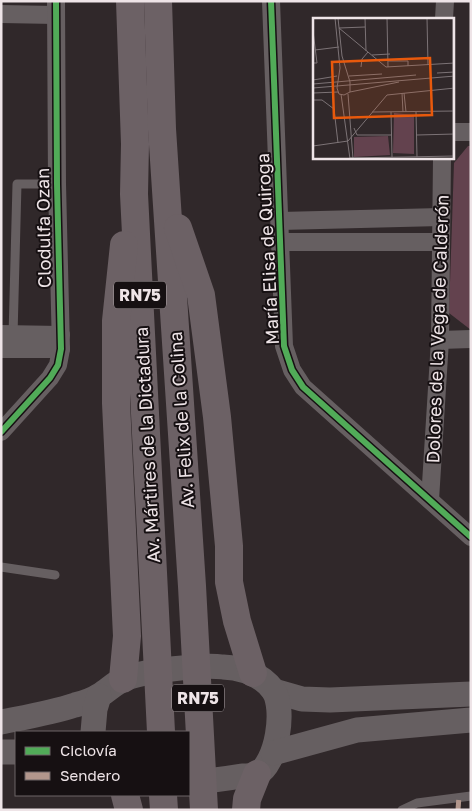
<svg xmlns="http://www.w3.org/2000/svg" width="472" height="811" font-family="'Golos Text',sans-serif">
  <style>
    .green { fill: #63424e }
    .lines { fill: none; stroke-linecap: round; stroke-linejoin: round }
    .lane { stroke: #665f61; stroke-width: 9 }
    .street { stroke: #665f61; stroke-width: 18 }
    .secondary { stroke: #665f61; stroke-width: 25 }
    .primary { stroke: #6c6165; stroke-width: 28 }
    .quiet { stroke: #b2968c; stroke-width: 5; stroke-dasharray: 10 5; stroke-linecap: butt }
    .cycleway-casing { stroke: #161012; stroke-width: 9 }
    .cycleway { stroke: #51ab58; stroke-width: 6 }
    .labels { text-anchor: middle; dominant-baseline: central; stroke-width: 4; stroke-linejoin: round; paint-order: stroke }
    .shield { fill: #161012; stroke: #ada4a7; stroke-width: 1 }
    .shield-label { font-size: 16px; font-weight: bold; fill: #eee4e7 }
    .street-label { font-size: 18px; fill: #eee4e7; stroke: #161012 }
    .inset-road { fill: none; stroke: #7c7376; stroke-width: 1 }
    .view { fill: #e8590c; fill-opacity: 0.15; stroke: #e8590c; stroke-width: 2.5 }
    .inset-edge { fill: none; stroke: #eee4e7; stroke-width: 2.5 }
  </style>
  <rect width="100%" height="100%" fill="#30282a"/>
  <path class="green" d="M 468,146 L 471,146 L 471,330 L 449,313 L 454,163 Z"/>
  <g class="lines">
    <g class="lane">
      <path d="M 13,336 L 17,184 L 57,184"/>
      <path d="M 1,567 L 55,575"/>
      <path d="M 402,810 L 417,803 L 471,796"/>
    </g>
    <g class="street">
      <path d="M 271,1 L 284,346 L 292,370 L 303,387 L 471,537"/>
      <path d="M 1,14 L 56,15"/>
      <path d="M 444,19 L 445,1"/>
      <path d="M 453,132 L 471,132"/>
      <path d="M 280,221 L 441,217"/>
      <path d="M 280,242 L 441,242"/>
      <path d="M 1,334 L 61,335"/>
      <path d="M 440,340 L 471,339"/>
      <path d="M 1,349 L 61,349"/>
      <path d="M 1,432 L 50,378 L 58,365 L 61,349 L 57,184 L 56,1"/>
      <path d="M 430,500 L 440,340 L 442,158"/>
    </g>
    <g class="secondary">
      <path d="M 274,691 L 302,699 L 330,700 L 471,694"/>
      <path d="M 1,722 C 26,717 51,713 75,705 C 83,703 93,700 100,695 C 108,690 114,684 122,680 C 140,671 202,664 223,667 C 242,668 261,674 273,690 C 286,708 277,764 257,774 C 253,776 246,776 242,776 C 224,779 207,781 189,782"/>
      <path d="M 93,732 L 95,709 L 99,696"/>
      <path d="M 1,752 L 16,752"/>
      <path d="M 273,753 L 357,730 L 471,720"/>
    </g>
    <g class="primary">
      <path d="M 130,1 L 135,144 L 134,194 L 161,732"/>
      <path d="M 158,1 L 162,129 L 192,586 L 204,810"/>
      <path d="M 178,228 L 201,295 L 217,417 L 229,546 L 229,582 L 237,621 L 253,673"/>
      <path d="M 123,679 L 127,636 L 116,403 L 116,321 L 124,245"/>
      <path d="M 125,795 L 129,810"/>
      <path d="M 163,795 L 164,810"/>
      <path d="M 246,810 L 247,799 L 257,774"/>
    </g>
    <path class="quiet" d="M 458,810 L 459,796"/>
    <defs>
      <g id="cycleway">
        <path d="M 271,1 L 284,346 L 292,370 L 303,387 L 471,537"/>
        <path d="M 1,432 L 50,378 L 58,365 L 61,349 L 57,184 L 56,1"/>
      </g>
    </defs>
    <use href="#cycleway" class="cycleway-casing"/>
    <use href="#cycleway" class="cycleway"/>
  </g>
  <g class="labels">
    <g class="shield">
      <rect x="114" y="281.5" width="52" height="27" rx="4"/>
      <rect x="172" y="684.5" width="52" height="27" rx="4"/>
    </g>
    <g class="shield-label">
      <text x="140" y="295">RN75</text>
      <text x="198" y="698">RN75</text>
    </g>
    <g class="street-label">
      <text transform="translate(43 228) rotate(-91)">Clodulfa Ozan</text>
      <text transform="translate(267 249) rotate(-93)">María Elisa de Quiroga</text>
      <text transform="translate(437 329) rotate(-88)">Dolores de la Vega de Calderón</text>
      <text transform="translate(181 420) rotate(-94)">Av. Felix de la Colina</text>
      <text transform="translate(147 445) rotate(-93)">Av. Mártires de la Dictadura</text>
    </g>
  </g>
  <g transform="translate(313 18)">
    <rect width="141" height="141" fill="#30282a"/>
    <path d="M 81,95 L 101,97 L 101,136 L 80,135 ZM 75,118 L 77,137 L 41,139 L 41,119 Z" fill="#63424e"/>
    <path class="inset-road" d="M 22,0 L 27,50 L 24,70 L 26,76 L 31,77 L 37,74 L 37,64 L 29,38 L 25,0M 52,0 L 53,33M 74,0 L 75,49M 114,0 L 115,47M 140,0 L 140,141M 26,10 L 73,49 L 142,45M 26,10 L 52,9M 0,13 L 4,45 L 0,45M 2,32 L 26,29M 59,37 L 77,36M 75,43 L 95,43 L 95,48M 48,49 L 49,41 L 55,34M 124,55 L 142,54M 36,58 L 69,56M 0,62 L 24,58M 0,66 L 103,57M 0,70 L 142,58M 37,74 L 86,64M 0,75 L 25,74M 89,75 L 90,94M 91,75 L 93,94M 28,76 L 37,141M 35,76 L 40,141M 0,82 L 9,82 L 21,91 L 25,125M 59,94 L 142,93M 78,94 L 79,139M 103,94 L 104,139M 41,110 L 44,117 L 78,117M 104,117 L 142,116M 0,128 L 35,123 L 74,77 L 142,70M 37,140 L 142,138"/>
    <path class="view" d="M 117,40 L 119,97 L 21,100 L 19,44 Z"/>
    <rect width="141" height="141" class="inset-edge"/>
  </g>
  <rect width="472" height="811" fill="none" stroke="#eee4e7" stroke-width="5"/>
  <rect x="15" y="731" width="175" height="65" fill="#161012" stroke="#6c6567"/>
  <rect x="25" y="747" width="25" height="8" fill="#51ab58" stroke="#6c6567"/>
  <text x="60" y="756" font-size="15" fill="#eee4e7">Ciclovía</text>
  <rect x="25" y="772" width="25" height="8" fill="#b2968c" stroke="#6c6567"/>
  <text x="60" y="781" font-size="15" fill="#eee4e7">Sendero</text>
</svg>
